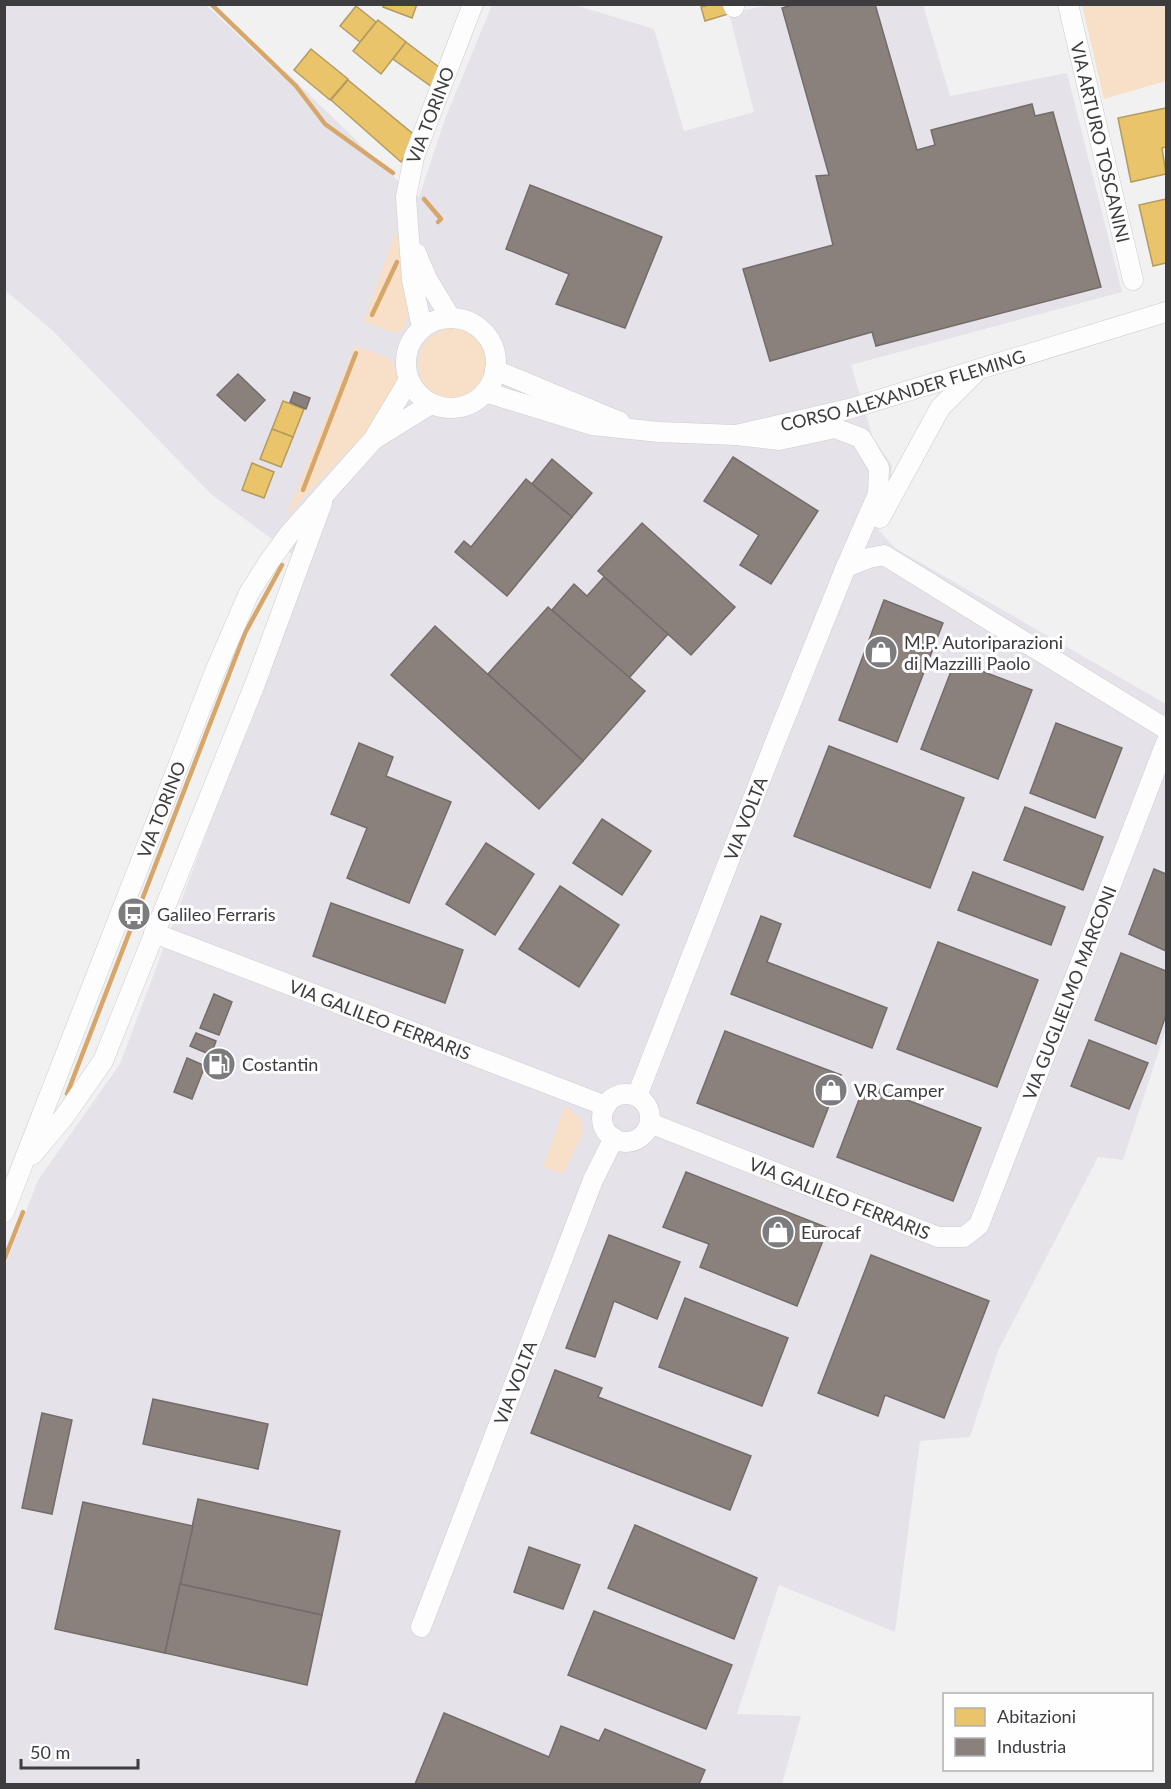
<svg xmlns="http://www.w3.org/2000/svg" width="1171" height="1789" font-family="Lato,sans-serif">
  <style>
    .built { fill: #e5e3e9 }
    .green { fill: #f8e0c8 }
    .homes { fill: #e9c46a; stroke: #b59b5d; stroke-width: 1.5 }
    .industry { fill: #8a817c; stroke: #736c69; stroke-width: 1.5 }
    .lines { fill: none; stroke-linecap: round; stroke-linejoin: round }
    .stream { stroke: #d6a66a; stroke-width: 4.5 }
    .minor-casing { stroke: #cdccce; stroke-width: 21 }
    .minor { stroke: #fdfdfd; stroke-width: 20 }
    .labels { text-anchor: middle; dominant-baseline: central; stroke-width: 6; stroke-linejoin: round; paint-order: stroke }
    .street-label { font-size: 18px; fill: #3d3c3e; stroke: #fefdff }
    .poi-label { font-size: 18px; fill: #3d3c3e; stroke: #fefdff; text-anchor: start }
  </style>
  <rect width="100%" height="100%" fill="#f1f1f2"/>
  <path class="built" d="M 5,5 L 206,5 L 279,74 L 285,71 L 397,180 L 419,197 L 445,119 L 492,5 L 575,5 L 654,29 L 684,131 L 754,112 L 729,13 L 771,5 L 923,5 L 950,96 L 1067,73 L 1122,292 L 851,365 L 873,438 L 892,465 L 889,499 L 877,528 L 895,548 L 1166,704 L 1166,1029 L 1123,1160 L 1098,1157 L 998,1351 L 970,1437 L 920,1441 L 895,1632 L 779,1585 L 737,1714 L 801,1716 L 782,1784 L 5,1784 L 4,1269 L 38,1180 L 120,1064 L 307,565 L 211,494 L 53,331 L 5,290 Z"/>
  <g class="green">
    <path d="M 1082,5 L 1166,5 L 1166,81 L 1104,99 Z"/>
    <path d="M 396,230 C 399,246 419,327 399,332 C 390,334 373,324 364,321 Z"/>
    <circle cx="454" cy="364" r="36"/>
    <path d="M 355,346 L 386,357 L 392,361 L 397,376 L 396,384 L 387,405 L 364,434 L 286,516 Z"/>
    <path d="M 565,1106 L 581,1119 L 583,1132 L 563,1174 L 543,1167 Z"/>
  </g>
  <g class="homes">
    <path d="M 384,4 L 417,4 L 412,18 L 383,7 Z"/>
    <path d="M 706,4 L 725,4 L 728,14 L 705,21 L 701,7 L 706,6 Z"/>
    <path d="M 356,6 L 376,22 L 360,42 L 340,26 Z"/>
    <path d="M 378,20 L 406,42 L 381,74 L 353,51 Z"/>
    <path d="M 406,42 L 444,71 L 432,87 L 393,59 Z"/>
    <path d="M 311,49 L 348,79 L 330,100 L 294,70 Z"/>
    <path d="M 348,80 L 418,138 L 401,162 L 331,100 Z"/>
    <path d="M 1166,108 L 1166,147 L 1162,148 L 1166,174 L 1131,182 L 1118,118 Z"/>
    <path d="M 1166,199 L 1166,263 L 1153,266 L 1139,205 Z"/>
    <path d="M 283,401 L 304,409 L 293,437 L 272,429 Z"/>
    <path d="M 272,429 L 293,437 L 281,467 L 260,459 Z"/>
    <path d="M 252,463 L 274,472 L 264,498 L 242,490 Z"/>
  </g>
  <g class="industry">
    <path d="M 795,4 L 875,4 L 917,150 L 935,145 L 931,130 L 1032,104 L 1035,116 L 1053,112 L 1101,287 L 876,346 L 872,332 L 770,361 L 743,269 L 833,245 L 816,176 L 829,175 L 782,8 Z"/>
    <path d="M 530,185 L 662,237 L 625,328 L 556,304 L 569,274 L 506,249 Z"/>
    <path d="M 238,374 L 265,400 L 245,421 L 217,395 Z"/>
    <path d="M 294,392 L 310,398 L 306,409 L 290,402 Z"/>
    <path d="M 733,457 L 818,511 L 771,584 L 740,565 L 759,535 L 704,501 Z"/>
    <path d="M 552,459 L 592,493 L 572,517 L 532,484 Z"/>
    <path d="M 526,479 L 572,517 L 507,596 L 455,552 L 464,541 L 471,547 Z"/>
    <path d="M 642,523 L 735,607 L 691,655 L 598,571 Z"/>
    <path d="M 604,577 L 668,634 L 629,678 L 552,610 L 574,584 L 587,596 Z"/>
    <path d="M 884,600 L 943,623 L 897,742 L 839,720 Z"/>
    <path d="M 548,607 L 645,691 L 583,761 L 488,674 Z"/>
    <path d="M 435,626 L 583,761 L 539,809 L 391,675 Z"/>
    <path d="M 955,661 L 1032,690 L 998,779 L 921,749 Z"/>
    <path d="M 1056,723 L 1122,748 L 1095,818 L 1030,793 Z"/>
    <path d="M 359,743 L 393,757 L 386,776 L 451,802 L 409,903 L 347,878 L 367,828 L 331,814 Z"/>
    <path d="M 829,746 L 964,798 L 930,888 L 794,836 Z"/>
    <path d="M 1025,807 L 1103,837 L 1083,890 L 1004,860 Z"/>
    <path d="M 602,819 L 651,851 L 622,895 L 573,863 Z"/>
    <path d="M 486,843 L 534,874 L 495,935 L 446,904 Z"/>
    <path d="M 1154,869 L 1166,874 L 1166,951 L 1129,934 Z"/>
    <path d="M 973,872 L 1065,907 L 1051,945 L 958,910 Z"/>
    <path d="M 560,886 L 619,925 L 579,987 L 519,949 Z"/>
    <path d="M 331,903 L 463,950 L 445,1003 L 313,956 Z"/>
    <path d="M 761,916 L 781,924 L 767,962 L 887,1008 L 872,1048 L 731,994 Z"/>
    <path d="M 938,942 L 1038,980 L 997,1087 L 897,1049 Z"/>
    <path d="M 1121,953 L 1166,971 L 1166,1015 L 1156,1044 L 1095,1020 Z"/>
    <path d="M 214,994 L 232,1002 L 219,1035 L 200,1028 Z"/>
    <path d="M 725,1031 L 841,1075 L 813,1147 L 697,1103 Z"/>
    <path d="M 196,1033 L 216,1041 L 211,1055 L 190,1046 Z"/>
    <path d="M 1089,1040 L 1148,1063 L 1129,1109 L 1071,1086 Z"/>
    <path d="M 187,1058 L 205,1066 L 192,1099 L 174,1092 Z"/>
    <path d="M 865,1084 L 981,1128 L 953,1201 L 837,1157 Z"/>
    <path d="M 686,1172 L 828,1228 L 797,1306 L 700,1267 L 709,1244 L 663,1227 Z"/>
    <path d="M 609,1235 L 680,1262 L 657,1319 L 614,1301 L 595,1357 L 566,1348 Z"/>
    <path d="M 871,1255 L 989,1301 L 944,1418 L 885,1395 L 878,1416 L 818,1393 Z"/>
    <path d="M 685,1298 L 788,1338 L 762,1406 L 659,1367 Z"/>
    <path d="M 555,1370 L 602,1388 L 598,1397 L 751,1456 L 730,1510 L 531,1433 Z"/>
    <path d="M 153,1399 L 268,1424 L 258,1469 L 143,1444 Z"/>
    <path d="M 42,1413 L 72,1420 L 52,1514 L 22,1508 Z"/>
    <path d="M 198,1499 L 340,1531 L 322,1615 L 180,1584 Z"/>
    <path d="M 83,1502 L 193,1526 L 165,1653 L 55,1629 Z"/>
    <path d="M 635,1525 L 757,1578 L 734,1639 L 608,1588 Z"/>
    <path d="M 529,1547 L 580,1565 L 563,1609 L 514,1592 Z"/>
    <path d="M 180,1584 L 322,1615 L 307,1685 L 165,1653 Z"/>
    <path d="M 594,1611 L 732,1665 L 706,1729 L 568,1675 Z"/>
    <path d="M 444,1713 L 549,1757 L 561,1726 L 599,1741 L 605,1729 L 705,1770 L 699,1784 L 415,1784 Z"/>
  </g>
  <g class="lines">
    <g class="stream">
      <path d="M 211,4 L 296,86 L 325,124 L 393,173"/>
      <path d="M 424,199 L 441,219 L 438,222"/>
      <path d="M 372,315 L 397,262"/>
      <path d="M 303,490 L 356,353"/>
      <path d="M 67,1094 L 245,633 L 282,565"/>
      <path d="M 4,1260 L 23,1212"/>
    </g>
    <defs>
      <g id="minor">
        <path d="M 733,4 L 734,7"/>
        <path id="s1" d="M 1068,4 L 1133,280"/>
        <path d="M 416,253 L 427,279 L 450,317"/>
        <circle cx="451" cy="363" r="45"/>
        <path id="s2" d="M 422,328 L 412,280 L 406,197 L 414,157 L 473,4"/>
        <path d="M 495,370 L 620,422"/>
        <path id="s3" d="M 485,392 L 592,425 L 659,432 L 736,435 L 849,409 L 1166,312"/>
        <path d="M 376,438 L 431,404"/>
        <path d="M 880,518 L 940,408 L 975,373"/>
        <path d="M 846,567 L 869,558 L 884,555 L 1166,729"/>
        <path id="s4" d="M 154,933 L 606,1106"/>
        <circle cx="626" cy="1118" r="24"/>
        <path id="s5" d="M 637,1096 L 776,740 L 846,567 L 878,494 L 879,468 L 861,438 L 835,428 L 779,440 L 736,435"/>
        <path id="s6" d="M 650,1123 L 938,1237 L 964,1237 L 979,1225 L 1166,743"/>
        <path d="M 32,1155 L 64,1117 L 103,1061 L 255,684 L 322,503"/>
        <path id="s7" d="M 4,1212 L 216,669 L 249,593 L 268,563 L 290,533 L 373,440 L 409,380"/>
        <path id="s8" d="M 421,1627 L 593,1180 L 614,1138"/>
      </g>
    </defs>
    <use href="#minor" class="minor-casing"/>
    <use href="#minor" class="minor"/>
  </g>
  <defs>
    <symbol id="shop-disc" viewBox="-11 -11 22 22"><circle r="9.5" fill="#7c7b7d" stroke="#fefdff"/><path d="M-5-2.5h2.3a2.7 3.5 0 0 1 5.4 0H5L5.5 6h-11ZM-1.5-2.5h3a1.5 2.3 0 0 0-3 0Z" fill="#fff"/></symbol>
    <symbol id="bus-disc" viewBox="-11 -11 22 22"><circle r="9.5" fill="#7c7b7d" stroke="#fefdff"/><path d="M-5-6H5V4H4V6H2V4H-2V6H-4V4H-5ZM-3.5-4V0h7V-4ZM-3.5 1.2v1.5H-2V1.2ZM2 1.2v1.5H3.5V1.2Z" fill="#fff"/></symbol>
    <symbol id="fuel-disc" viewBox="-11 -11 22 22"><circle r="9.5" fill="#7c7b7d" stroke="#fefdff"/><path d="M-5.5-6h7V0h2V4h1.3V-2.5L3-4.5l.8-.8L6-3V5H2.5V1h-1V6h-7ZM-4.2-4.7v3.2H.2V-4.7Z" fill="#fff"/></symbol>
  </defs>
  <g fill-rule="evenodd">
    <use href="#shop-disc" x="862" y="633" width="38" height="38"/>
    <use href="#bus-disc" x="115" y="895" width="38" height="38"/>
    <use href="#fuel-disc" x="200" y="1045" width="38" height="38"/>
    <use href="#shop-disc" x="812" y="1071" width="38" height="38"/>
    <use href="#shop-disc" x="759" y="1213" width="38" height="38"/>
  </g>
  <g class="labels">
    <g class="street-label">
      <text stroke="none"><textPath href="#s2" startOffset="218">VIA TORINO</textPath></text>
      <text stroke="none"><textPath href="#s1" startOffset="142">VIA ARTURO TOSCANINI</textPath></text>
      <text stroke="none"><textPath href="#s3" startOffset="429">CORSO ALEXANDER FLEMING</textPath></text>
      <text stroke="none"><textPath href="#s7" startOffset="432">VIA TORINO</textPath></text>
      <text stroke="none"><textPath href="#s5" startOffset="298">VIA VOLTA</textPath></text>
      <text stroke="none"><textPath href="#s6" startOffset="604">VIA GUGLIELMO MARCONI</textPath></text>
      <text stroke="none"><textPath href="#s4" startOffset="242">VIA GALILEO FERRARIS</textPath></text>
      <text stroke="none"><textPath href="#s6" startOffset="204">VIA GALILEO FERRARIS</textPath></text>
      <text stroke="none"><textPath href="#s8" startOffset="262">VIA VOLTA</textPath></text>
    </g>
    <g class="poi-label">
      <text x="904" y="642">M.P. Autoriparazioni<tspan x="904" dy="21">di Mazzilli Paolo</tspan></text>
      <text x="157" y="914">Galileo Ferraris</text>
      <text x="242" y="1064">Costantin</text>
      <text x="854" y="1090">VR Camper</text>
      <text x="801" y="1232">Eurocaf</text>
    </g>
  </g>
  <rect width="1171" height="1789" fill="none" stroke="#3d3c3e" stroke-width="12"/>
  <rect x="943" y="1693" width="210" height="78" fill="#fefdff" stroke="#b1b0b2" stroke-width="1.5"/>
  <rect x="955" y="1708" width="30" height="18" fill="#e9c46a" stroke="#b1b0b2" stroke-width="1.5"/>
  <text x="997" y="1723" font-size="18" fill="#3d3c3e">Abitazioni</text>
  <rect x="955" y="1738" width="30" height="18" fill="#8a817c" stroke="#b1b0b2" stroke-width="1.5"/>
  <text x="997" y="1753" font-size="18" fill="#3d3c3e">Industria</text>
  <path d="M21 1759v9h117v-9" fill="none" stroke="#3d3c3e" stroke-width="3"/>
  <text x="30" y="1759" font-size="18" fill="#3d3c3e" stroke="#fefdff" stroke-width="4.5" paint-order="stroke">50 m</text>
</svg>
